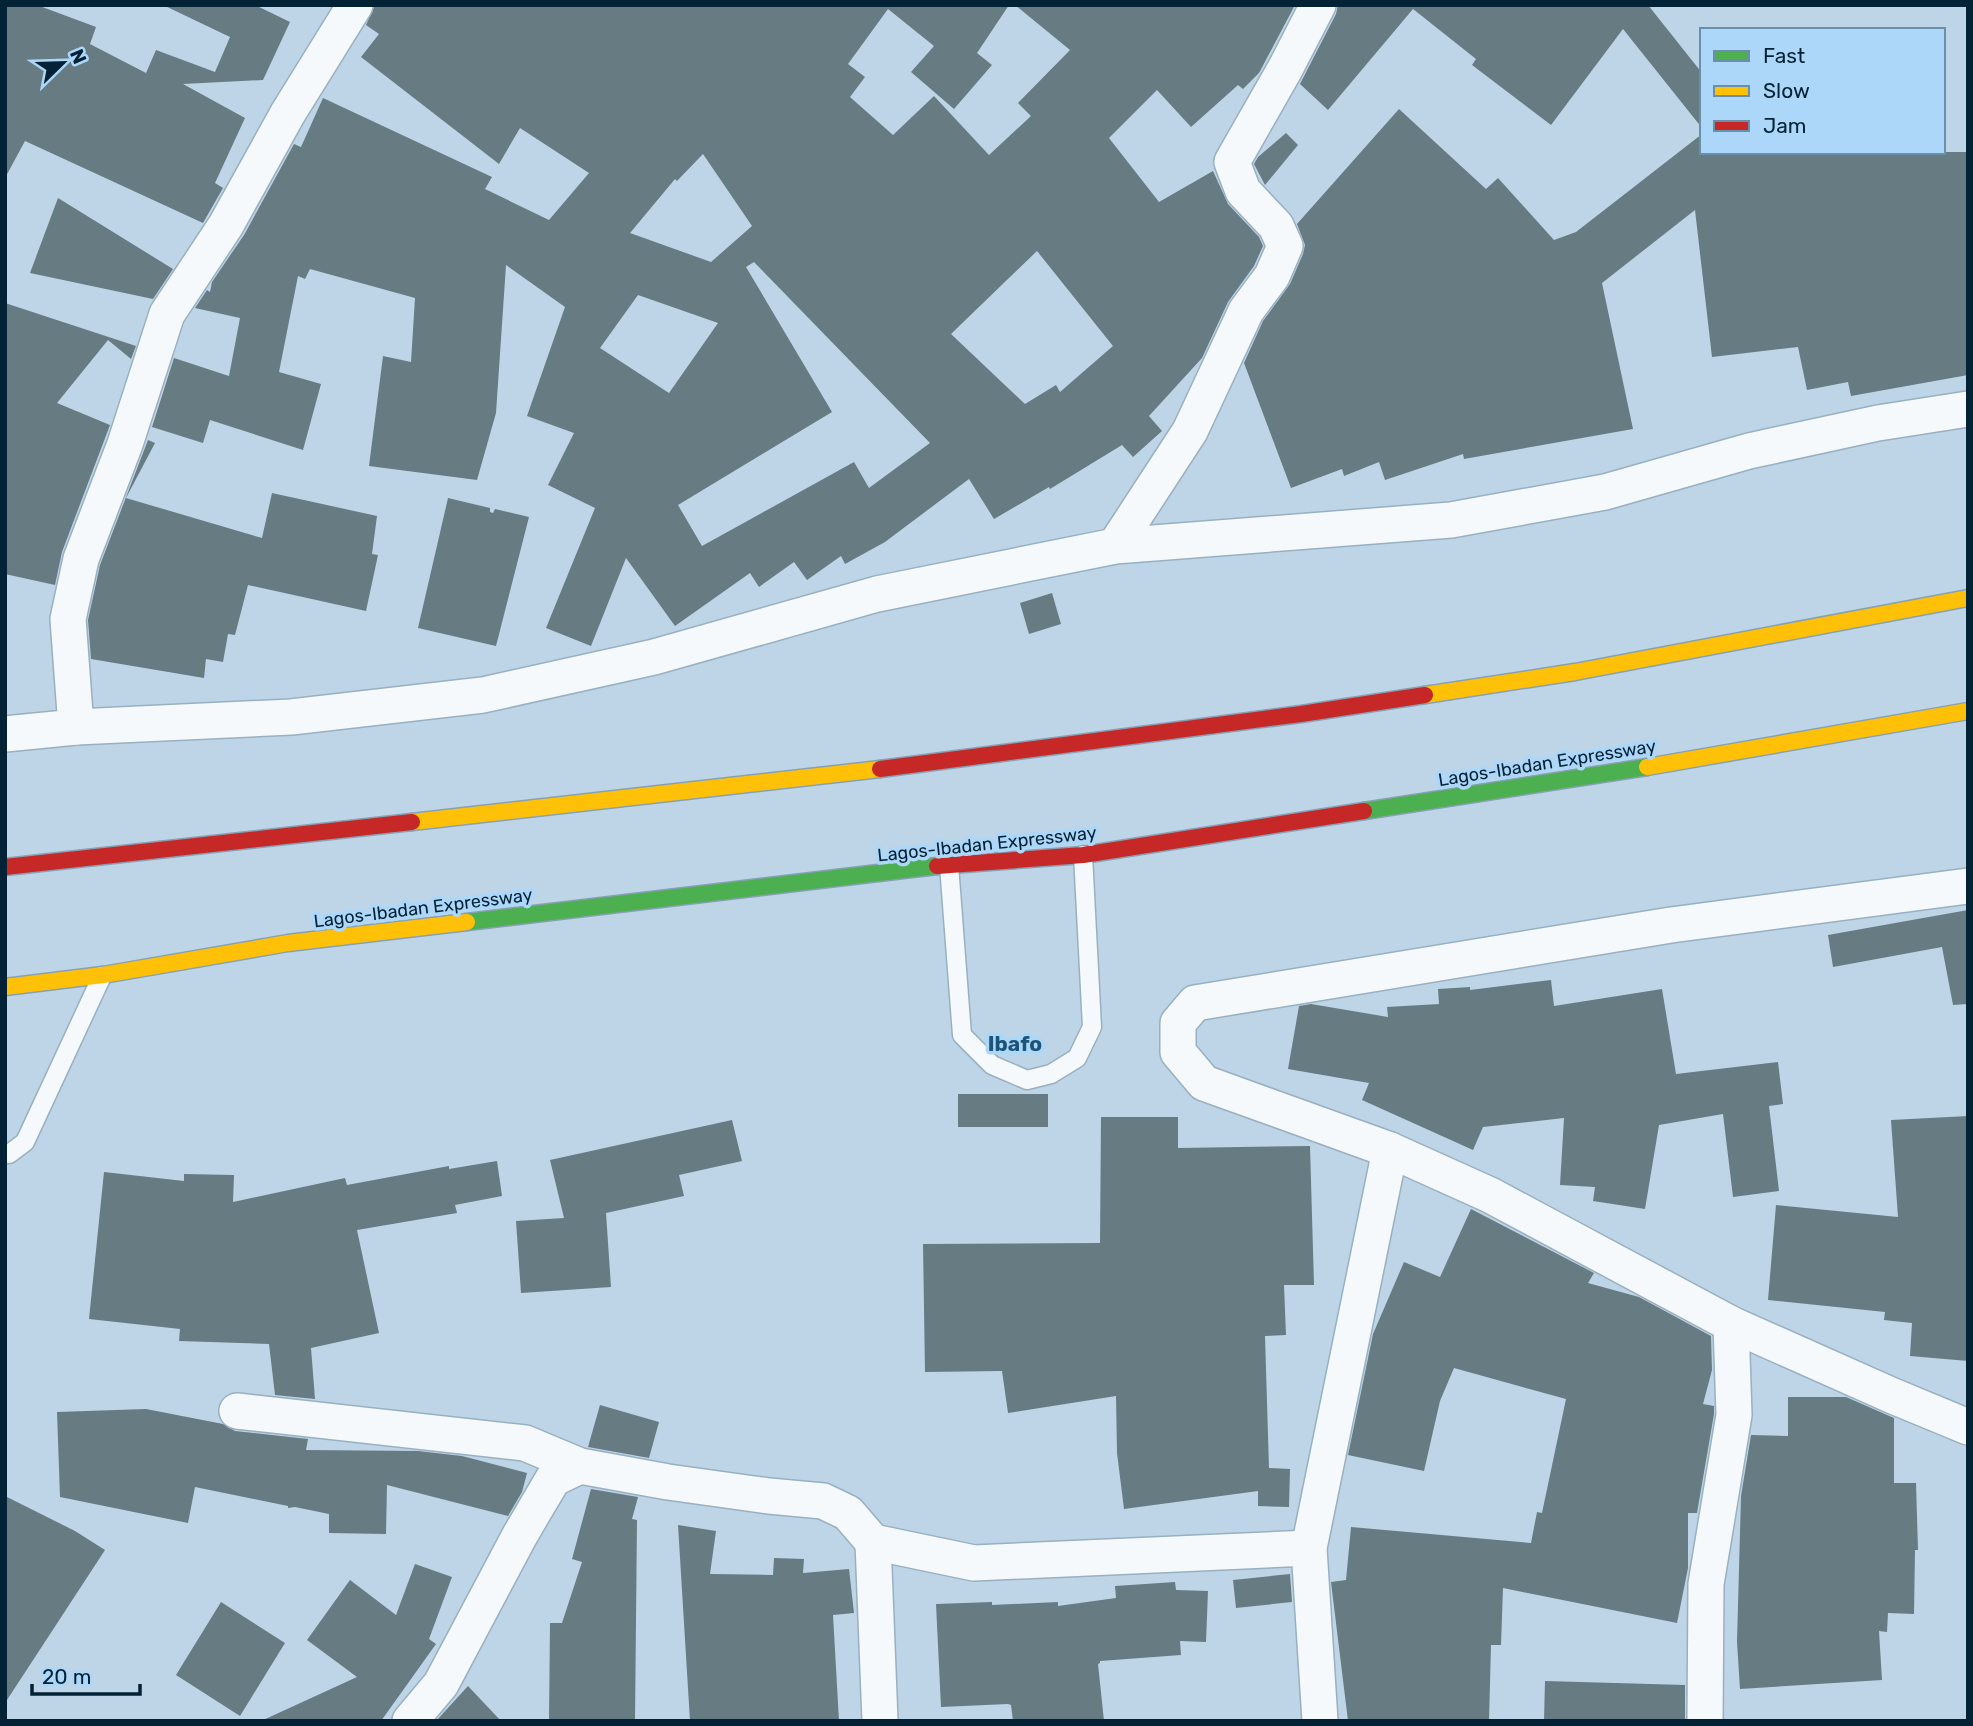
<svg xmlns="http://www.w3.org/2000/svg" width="1973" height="1726" font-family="Rubik,sans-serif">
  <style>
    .building { fill: #677b82; fill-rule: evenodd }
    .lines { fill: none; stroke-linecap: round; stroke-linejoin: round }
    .lane-casing { stroke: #98b0c2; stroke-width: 21 }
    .street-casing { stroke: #98b0c2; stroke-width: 38 }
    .fast-casing { stroke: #87a1b4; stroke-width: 19 }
    .slow-casing { stroke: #87a1b4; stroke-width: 19 }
    .jam-casing { stroke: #87a1b4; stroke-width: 19 }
    .lane { stroke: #f5f9fb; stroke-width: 18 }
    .street { stroke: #f5f9fb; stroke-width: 35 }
    .fast { stroke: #4caf50; stroke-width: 16 }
    .slow { stroke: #ffc107; stroke-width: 16 }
    .jam { stroke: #c62828; stroke-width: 16 }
    .labels { text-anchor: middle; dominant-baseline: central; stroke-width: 7; stroke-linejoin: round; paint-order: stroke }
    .street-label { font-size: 18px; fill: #032236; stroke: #add7f8 }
    .quarter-label { font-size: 21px; font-weight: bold; fill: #1b5479; stroke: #add7f8 }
  </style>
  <rect width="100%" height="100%" fill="#bed5e7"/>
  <g class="building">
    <path d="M 5,5 L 37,5 L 96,27 L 90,44 L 146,73 L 156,50 L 215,72 L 230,37 L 163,5 L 255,5 L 290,22 L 263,80 L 183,84 L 245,118 L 215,183 L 223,188 L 203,223 L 25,141 L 5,178 Z"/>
    <path d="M 375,5 L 1009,5 L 977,53 L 992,65 L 954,109 L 911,72 L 934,46 L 888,9 L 848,64 L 865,77 L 850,97 L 893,135 L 934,96 L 989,155 L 1031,116 L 1018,103 L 1070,50 L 1015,5 L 1295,5 L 1259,73 L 1243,89 L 1238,85 L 1191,127 L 1157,90 L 1109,138 L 1159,202 L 1213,171 L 1228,204 L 1259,237 L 1263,246 L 1254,266 L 1228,302 L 1202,358 L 1149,416 L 1162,431 L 1133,457 L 1122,445 L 1050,489 L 1049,487 L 994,519 L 969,479 L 885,542 L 845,564 L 841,556 L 807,580 L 794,562 L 759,587 L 750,573 L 675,626 L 626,558 L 591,646 L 546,628 L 595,508 L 548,485 L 574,433 L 527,416 L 565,307 L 506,265 L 496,413 L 477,480 L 369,466 L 383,356 L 411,362 L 415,298 L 310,269 L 305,279 L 298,276 L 279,372 L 321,384 L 303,450 L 210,420 L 203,443 L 152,427 L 174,358 L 229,376 L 240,318 L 195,308 L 207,290 L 210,292 L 212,282 L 244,235 L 294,144 L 301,147 L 323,98 L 492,177 L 485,189 L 549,220 L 589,173 L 520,128 L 499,164 L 361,57 L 379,34 L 366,25 ZM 703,154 L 752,226 L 711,262 L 630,233 L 675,179 L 677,181 ZM 1037,251 L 1113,346 L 1060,392 L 1056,385 L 1025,404 L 951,334 ZM 754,262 L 930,443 L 869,488 L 854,462 L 702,546 L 678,505 L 832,412 L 746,267 ZM 638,295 L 718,323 L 669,393 L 600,348 Z"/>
    <path d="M 1338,5 L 1648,5 L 1702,73 L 1702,128 L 1623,29 L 1551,125 L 1472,65 L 1476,59 L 1413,9 L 1328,110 L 1300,84 L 1336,14 Z"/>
    <path d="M 1399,109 L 1486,189 L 1498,178 L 1554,240 L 1576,232 L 1702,134 L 1702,152 L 1968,152 L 1968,375 L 1851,396 L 1848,382 L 1807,390 L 1798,347 L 1712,357 L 1695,210 L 1602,283 L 1633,429 L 1464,459 L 1463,454 L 1385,480 L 1379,462 L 1344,476 L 1342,469 L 1291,488 L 1244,363 L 1263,321 L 1290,284 L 1303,254 L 1305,245 L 1297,224 Z"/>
    <path d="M 1286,133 L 1298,145 L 1265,185 L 1254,164 L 1258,157 Z"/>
    <path d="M 58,198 L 173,269 L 153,299 L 30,273 Z"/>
    <path d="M 5,303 L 136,346 L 131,359 L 108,340 L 57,403 L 110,425 L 62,552 L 55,585 L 5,574 Z"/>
    <path d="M 148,440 L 155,443 L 126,498 L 262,538 L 272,493 L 377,516 L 372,554 L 378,555 L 366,611 L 248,585 L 235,635 L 228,634 L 223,662 L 206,659 L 204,678 L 91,659 L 88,620 L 100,565 Z"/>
    <path d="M 448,498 L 490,508 L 490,512 L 493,513 L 495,509 L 529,517 L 496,646 L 418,628 Z"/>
    <path d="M 1052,593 L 1061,624 L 1029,634 L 1020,603 Z"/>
    <path d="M 1968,910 L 1968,1004 L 1953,1005 L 1942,947 L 1833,967 L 1828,935 Z"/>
    <path d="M 1551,980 L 1554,1006 L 1662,989 L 1676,1074 L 1778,1062 L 1783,1104 L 1769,1106 L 1779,1191 L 1733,1197 L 1723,1114 L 1659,1125 L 1645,1209 L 1593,1201 L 1595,1187 L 1560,1185 L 1564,1118 L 1483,1127 L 1473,1150 L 1362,1100 L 1369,1083 L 1288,1069 L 1299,1006 L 1311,1004 L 1388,1017 L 1387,1007 L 1439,1004 L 1438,989 L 1470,987 L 1470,990 Z"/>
    <rect x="958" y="1094" width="90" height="33"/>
    <path d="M 1968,1116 L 1968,1361 L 1910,1356 L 1912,1323 L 1884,1320 L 1885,1312 L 1768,1300 L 1776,1205 L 1898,1217 L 1891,1120 Z"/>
    <path d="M 1101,1117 L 1178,1117 L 1178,1148 L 1310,1146 L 1314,1285 L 1284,1285 L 1286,1335 L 1265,1336 L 1269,1468 L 1290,1469 L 1289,1507 L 1258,1506 L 1258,1491 L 1124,1509 L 1117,1453 L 1116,1396 L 1008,1413 L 1002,1371 L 925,1372 L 923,1244 L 1100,1243 Z"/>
    <path d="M 732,1120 L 742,1161 L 679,1175 L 684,1196 L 606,1213 L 611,1287 L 521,1293 L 516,1221 L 564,1218 L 550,1160 Z"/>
    <path d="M 497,1161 L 502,1196 L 455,1205 L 457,1213 L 357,1230 L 379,1333 L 311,1348 L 315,1399 L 275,1395 L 269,1344 L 179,1341 L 180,1329 L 89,1319 L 104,1172 L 184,1181 L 184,1174 L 234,1175 L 233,1202 L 345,1178 L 347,1185 L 449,1166 L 449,1169 Z"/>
    <path d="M 1471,1209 L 1594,1273 L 1588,1283 L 1639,1297 L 1711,1336 L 1712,1370 L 1703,1404 L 1714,1406 L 1714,1414 L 1697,1513 L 1688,1513 L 1688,1568 L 1677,1623 L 1503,1588 L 1501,1645 L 1491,1645 L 1489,1721 L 1348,1721 L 1331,1582 L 1346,1580 L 1351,1527 L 1531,1543 L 1537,1512 L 1542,1513 L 1566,1399 L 1454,1368 L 1440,1401 L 1424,1471 L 1348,1455 L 1373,1334 L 1404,1262 L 1440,1277 Z"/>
    <path d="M 1788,1397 L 1846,1397 L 1894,1418 L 1894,1483 L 1916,1483 L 1918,1550 L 1915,1550 L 1914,1614 L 1888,1613 L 1887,1632 L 1879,1631 L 1882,1680 L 1740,1689 L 1737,1642 L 1741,1496 L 1751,1435 L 1788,1436 Z"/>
    <path d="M 600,1405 L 659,1422 L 649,1458 L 588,1447 Z"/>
    <path d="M 146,1409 L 223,1424 L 235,1431 L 308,1439 L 306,1450 L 418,1451 L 462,1456 L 527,1473 L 522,1492 L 508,1516 L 387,1485 L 386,1534 L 329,1533 L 329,1514 L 295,1507 L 288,1508 L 288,1506 L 195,1487 L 188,1523 L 60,1497 L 57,1412 Z"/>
    <path d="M 591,1489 L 638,1497 L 632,1519 L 637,1520 L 635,1721 L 549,1721 L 550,1623 L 562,1623 L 582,1562 L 572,1559 Z"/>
    <path d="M 5,1496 L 75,1531 L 105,1550 L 5,1703 Z"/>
    <path d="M 678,1525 L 716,1531 L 710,1574 L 773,1575 L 774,1558 L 804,1559 L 803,1573 L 849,1569 L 854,1613 L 833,1615 L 839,1721 L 690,1721 Z"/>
    <path d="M 415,1564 L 452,1577 L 429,1639 L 436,1644 L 381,1721 L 261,1721 L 357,1677 L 307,1640 L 350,1580 L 396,1615 Z"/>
    <path d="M 1290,1574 L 1292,1602 L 1236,1608 L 1233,1580 Z"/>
    <path d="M 1175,1582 L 1176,1590 L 1208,1591 L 1206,1642 L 1180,1641 L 1181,1655 L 1100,1661 L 1100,1663 L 1098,1664 L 1104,1721 L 1013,1721 L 1011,1705 L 1008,1704 L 941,1707 L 936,1604 L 992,1602 L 992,1605 L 1058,1602 L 1058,1606 L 1116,1598 L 1115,1586 Z"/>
    <path d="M 221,1602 L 285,1643 L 240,1716 L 176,1675 Z"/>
    <path d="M 1545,1681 L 1685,1685 L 1685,1721 L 1544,1721 Z"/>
    <path d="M 468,1686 L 501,1721 L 436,1721 Z"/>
  </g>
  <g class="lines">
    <defs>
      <g id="lane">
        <path d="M 949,865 L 962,1035 L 992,1065 L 1027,1080 L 1051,1074 L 1077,1058 L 1092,1027 L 1083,855"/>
        <path d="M 5,1154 L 9,1154 L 25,1142 L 102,976"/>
      </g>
      <g id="street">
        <path d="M 1115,546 L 1190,431 L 1246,311 L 1272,276 L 1285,246 L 1276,226 L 1243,191 L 1232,162 L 1285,69 L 1318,5"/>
        <path d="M 76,727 L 68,619 L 81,559 L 125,444 L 167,314 L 226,225 L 288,113 L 355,5"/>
        <path d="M 5,734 L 76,727 L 291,717 L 483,695 L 654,657 L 877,594 L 1115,546 L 1451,520 L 1605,492 L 1749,451 L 1878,423 L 1968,409"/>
        <path d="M 1968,886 L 1671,925 L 1195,1003 L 1178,1023 L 1178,1052 L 1204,1083 L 1390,1150 L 1490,1195 L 1731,1324 L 1893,1396 L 1968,1427"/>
        <path d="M 237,1411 L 525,1443 L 580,1466"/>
        <path d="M 873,1542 L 880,1721"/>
        <path d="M 410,1721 L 441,1684 L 520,1535 L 553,1479 L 580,1466 L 668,1482 L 769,1496 L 823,1501 L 848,1513 L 873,1542 L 974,1563 L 1309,1548"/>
        <path d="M 1320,1721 L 1309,1548 L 1390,1150"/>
        <path d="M 1705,1721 L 1706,1584 L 1734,1415 L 1731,1324"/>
      </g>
      <g id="fast">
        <path d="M 1364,811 L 1647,767"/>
        <path d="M 467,922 L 937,866"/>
      </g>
      <g id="slow">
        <path d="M 1425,695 L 1575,672 L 1968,598"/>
        <path d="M 1647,767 L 1968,711"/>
        <path d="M 412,822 L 880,769"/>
        <path d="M 5,987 L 103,975 L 288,943 L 467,922"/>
      </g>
      <g id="jam">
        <path d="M 880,769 L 1301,714 L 1425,695"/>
        <path d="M 937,866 L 1083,855 L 1364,811"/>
        <path d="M 5,867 L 412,822"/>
      </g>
    </defs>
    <use href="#lane" class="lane-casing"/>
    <use href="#street" class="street-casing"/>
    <use href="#fast" class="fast-casing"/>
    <use href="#slow" class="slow-casing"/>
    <use href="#jam" class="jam-casing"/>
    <use href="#lane" class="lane"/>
    <use href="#street" class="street"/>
    <use href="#fast" class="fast"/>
    <use href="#slow" class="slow"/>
    <use href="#jam" class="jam"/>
  </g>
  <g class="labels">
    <g class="street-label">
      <text transform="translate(1547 763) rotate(-9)">Lagos-Ibadan Expressway</text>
      <text transform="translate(987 844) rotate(-6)">Lagos-Ibadan Expressway</text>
      <text transform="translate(423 908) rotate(-7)">Lagos-Ibadan Expressway</text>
    </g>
    <g class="quarter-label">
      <text x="1015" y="1043">Ibafo</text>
    </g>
  </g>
  <rect width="1973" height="1726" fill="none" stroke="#032236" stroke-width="14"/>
  <rect x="1700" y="28" width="245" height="126" fill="#add7f8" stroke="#698faa" stroke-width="2"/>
  <rect x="1714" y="51" width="35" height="10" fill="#4caf50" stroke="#698faa" stroke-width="2"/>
  <text x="1763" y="63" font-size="21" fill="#032236">Fast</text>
  <rect x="1714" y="86" width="35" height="10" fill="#ffc107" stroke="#698faa" stroke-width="2"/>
  <text x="1763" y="98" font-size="21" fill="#032236">Slow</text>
  <rect x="1714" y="121" width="35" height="10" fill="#c62828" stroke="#698faa" stroke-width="2"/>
  <text x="1763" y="133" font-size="21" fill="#032236">Jam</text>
  <g transform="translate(63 63) rotate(67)" stroke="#add7f8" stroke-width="5" paint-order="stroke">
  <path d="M0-5L12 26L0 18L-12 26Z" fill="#032236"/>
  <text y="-10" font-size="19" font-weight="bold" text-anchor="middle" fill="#032236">N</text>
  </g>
  <path d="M32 1684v10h108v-10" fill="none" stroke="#032236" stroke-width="3.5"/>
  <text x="42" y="1684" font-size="21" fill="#032236" stroke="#add7f8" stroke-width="5" paint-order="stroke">20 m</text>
</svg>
